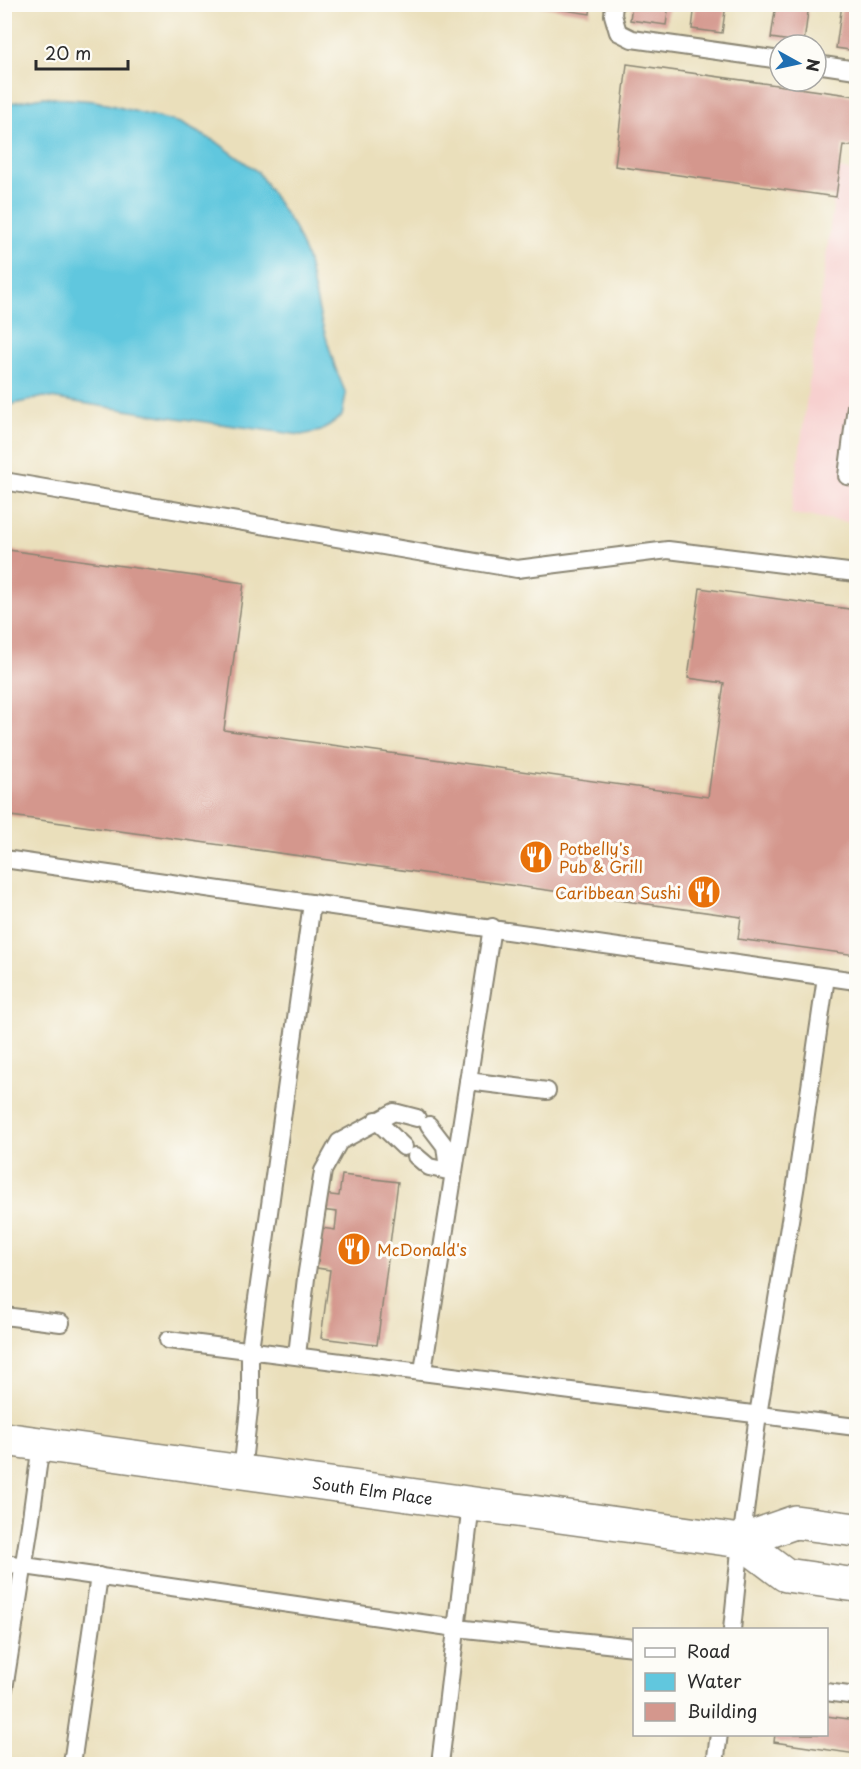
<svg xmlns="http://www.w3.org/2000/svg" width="861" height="1769" font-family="'Playpen Sans',sans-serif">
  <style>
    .built { fill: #f7d0cf }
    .water { fill: #61c7de; stroke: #467984; stroke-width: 1.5 }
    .building { fill: #d4978d }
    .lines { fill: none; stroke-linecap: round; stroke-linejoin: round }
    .service-casing { stroke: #8a8573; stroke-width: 20 }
    .primary-casing { stroke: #8a8573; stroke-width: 36 }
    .service { stroke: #fff; stroke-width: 16 }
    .primary { stroke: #fff; stroke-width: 33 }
    .labels { text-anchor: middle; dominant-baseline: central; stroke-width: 6; stroke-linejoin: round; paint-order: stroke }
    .food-label { font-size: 16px; fill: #c56008; stroke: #fdfcf7; text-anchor: start }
    .street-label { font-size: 16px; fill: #2b2b2b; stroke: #fdfcf7 }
  </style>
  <rect width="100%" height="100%" fill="#fdfcf7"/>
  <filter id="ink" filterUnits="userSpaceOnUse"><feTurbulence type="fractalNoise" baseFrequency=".0167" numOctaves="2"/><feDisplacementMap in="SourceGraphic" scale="12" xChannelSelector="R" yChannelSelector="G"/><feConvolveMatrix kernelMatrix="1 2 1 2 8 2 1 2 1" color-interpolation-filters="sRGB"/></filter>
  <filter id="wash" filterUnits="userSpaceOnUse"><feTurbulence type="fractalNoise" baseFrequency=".008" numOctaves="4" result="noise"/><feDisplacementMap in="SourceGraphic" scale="24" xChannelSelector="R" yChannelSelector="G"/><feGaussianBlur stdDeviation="1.35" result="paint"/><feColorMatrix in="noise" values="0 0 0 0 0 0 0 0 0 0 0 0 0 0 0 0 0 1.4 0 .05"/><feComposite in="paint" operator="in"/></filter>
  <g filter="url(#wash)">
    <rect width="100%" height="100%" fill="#eadfbb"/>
    <path class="built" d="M 838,169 L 856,172 L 856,523 L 791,514 Z"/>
    <path class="water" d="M 43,97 L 95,101 L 180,123 L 218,143 L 258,172 L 294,227 L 307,258 L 321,320 L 335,367 L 346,394 L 342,416 L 321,431 L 301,435 L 163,416 L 44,397 L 5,406 L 5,104 Z"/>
    <g id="blocks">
      <g class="building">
        <path d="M 525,4 L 591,4 L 590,14 Z"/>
        <path d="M 632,4 L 669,4 L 666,25 L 630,20 Z"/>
        <path d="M 695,4 L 726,4 L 722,33 L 692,29 Z"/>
        <path d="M 776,4 L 809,4 L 804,43 L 771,38 Z"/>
        <path d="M 842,4 L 856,4 L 856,51 L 836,48 Z"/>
        <path d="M 627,64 L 856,96 L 856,147 L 843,145 L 836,197 L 615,166 Z"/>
        <path d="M 8,550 L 244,583 L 224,730 L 708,797 L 724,683 L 688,678 L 700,588 L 856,610 L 856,955 L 738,939 L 741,917 L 4,815 L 4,577 Z"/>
        <path d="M 342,1175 L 398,1182 L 377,1345 L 321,1338 L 330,1270 L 317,1268 L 322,1228 L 335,1230 L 337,1212 L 321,1210 L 323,1194 L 339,1196 Z"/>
        <path d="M 826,1716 L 856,1720 L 856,1754 L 774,1742 L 775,1734 L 826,1734 Z"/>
      </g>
    </g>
  </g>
  <g filter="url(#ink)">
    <use href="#blocks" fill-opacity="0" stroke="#8a8573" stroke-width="1.5"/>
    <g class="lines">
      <defs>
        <g id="service">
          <path d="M 614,4 L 613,15 L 618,32 L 632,39 L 780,60"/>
          <path d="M 816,64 L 856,70"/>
          <path d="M 856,406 L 847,476 L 856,477"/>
          <path d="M 4,481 L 517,569 L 668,550 L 856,573"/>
          <path d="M 4,859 L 856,981"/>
          <path d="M 468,1081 L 547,1091"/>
          <path d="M 376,1120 L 404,1147"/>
          <path d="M 429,1125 L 445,1146 L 448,1169"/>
          <path d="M 416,1156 L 429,1167 L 448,1171"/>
          <path d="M 4,1316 L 61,1323"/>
          <path d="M 168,1340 L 856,1427"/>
          <path d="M 297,1355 L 306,1278 L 323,1171 L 339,1142 L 394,1112 L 417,1118"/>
          <path d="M 423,1371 L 492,927"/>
          <path d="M 242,1472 L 250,1401 L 250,1349 L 312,903"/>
          <path d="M 4,1563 L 456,1628 L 634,1647"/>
          <path d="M 732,1630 L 741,1541 L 758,1415 L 796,1184 L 826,977"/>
          <path d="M 4,1689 L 30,1525 L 41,1444"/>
          <path d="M 826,1692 L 856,1696"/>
          <path d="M 72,1764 L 99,1576"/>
          <path d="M 440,1764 L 471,1504"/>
          <path d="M 715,1764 L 719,1734"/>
        </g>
        <g id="primary">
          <path id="s1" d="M 4,1439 L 741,1541 L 795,1522 L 856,1530"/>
          <path d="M 741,1541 L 786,1575 L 856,1585"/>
        </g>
      </defs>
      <use href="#service" class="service-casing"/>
      <use href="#primary" class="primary-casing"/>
      <use href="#service" class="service"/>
      <use href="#primary" class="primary"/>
    </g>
  </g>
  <defs>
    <symbol id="restaurant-disc" viewBox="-11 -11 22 22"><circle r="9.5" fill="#e8710a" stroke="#fdfcf7"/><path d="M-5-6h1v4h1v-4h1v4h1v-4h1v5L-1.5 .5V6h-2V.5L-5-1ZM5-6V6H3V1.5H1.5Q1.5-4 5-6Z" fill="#fff"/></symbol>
  </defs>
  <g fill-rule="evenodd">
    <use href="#restaurant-disc" x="517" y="838" width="38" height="38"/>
    <use href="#restaurant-disc" x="685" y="873" width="38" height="38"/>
    <use href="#restaurant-disc" x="335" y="1230" width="38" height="38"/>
  </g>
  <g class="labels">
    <g class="food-label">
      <text x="559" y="848">Potbelly's<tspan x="559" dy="18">Pub &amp; Grill</tspan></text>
      <text x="681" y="892" text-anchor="end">Caribbean Sushi</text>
      <text x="377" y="1249">McDonald's</text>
    </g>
    <g class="street-label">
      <text stroke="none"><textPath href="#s1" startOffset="372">South Elm Place</textPath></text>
    </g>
  </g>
  <rect width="861" height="1769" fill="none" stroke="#fdfcf7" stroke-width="24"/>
  <rect x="633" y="1628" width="195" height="108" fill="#fdfcf7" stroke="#a9a8a5" stroke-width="1.5"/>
  <rect x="645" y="1648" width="30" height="9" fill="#ffffff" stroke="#a9a8a5" stroke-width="1.5"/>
  <text x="687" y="1658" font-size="18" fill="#2b2b2b">Road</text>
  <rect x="645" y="1673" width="30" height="18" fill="#61c7de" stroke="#a9a8a5" stroke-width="1.5"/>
  <text x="687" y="1688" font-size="18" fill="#2b2b2b">Water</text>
  <rect x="645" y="1703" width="30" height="18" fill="#d4978d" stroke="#a9a8a5" stroke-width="1.5"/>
  <text x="687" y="1718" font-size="18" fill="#2b2b2b">Building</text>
  <g transform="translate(798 63) rotate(98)"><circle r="28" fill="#fdfcf7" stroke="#a9a8a5" stroke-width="1.5"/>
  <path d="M0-4.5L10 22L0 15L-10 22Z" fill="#1f6fb2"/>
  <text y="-9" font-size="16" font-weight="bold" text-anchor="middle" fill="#2b2b2b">N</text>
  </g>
  <path d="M36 60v9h92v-9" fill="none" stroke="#2b2b2b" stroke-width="3"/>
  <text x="45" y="60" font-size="18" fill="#2b2b2b" stroke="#fdfcf7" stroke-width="4.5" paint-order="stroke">20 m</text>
</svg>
